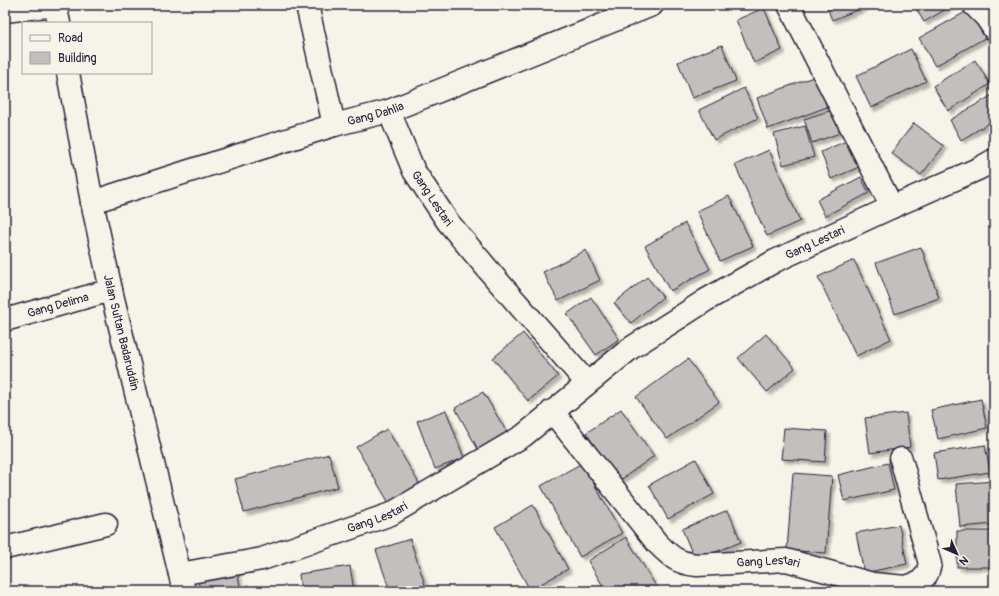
<svg xmlns="http://www.w3.org/2000/svg" width="999" height="596" font-family="Pangolin,sans-serif">
  <style>
    .building { fill: #c2bfbd; stroke: #22223b; filter: url(#shadow) }
    .lines { fill: none; stroke-linecap: round; stroke-linejoin: round }
    .service-casing { stroke: #22223b; stroke-width: 17 }
    .minor-casing { stroke: #22223b; stroke-width: 25 }
    .tertiary-casing { stroke: #22223b; stroke-width: 25 }
    .service { stroke: #f7f3e8; stroke-width: 14 }
    .minor { stroke: #f7f3e8; stroke-width: 22 }
    .tertiary { stroke: #f7f3e8; stroke-width: 22 }
    .labels { text-anchor: middle; dominant-baseline: central; stroke-width: 3.5; stroke-linejoin: round; paint-order: stroke }
    .street-label { font-size: 12px; fill: #22223b; stroke: #f7f3e8 }
  </style>
  <defs>
    <filter id="shadow"><feDropShadow dx="3.5" dy="3.5" stdDeviation="1" flood-color="#0004"/></filter>
  </defs>
  <rect width="100%" height="100%" fill="#f7f3e8"/>
  <filter id="ink" filterUnits="userSpaceOnUse"><feTurbulence type="fractalNoise" baseFrequency=".025" numOctaves="2"/><feDisplacementMap in="SourceGraphic" scale="8" xChannelSelector="R" yChannelSelector="G"/><feConvolveMatrix kernelMatrix="1 2 1 2 8 2 1 2 1" color-interpolation-filters="sRGB"/></filter>
  <g filter="url(#ink)">
    <g class="building">
      <path d="M 826,5 L 864,5 L 865,7 L 832,20 Z"/>
      <path d="M 914,5 L 953,5 L 924,22 Z"/>
      <path d="M 764,8 L 782,50 L 754,63 L 736,20 Z"/>
      <path d="M 969,10 L 985,38 L 935,66 L 919,38 Z"/>
      <path d="M 722,45 L 736,81 L 692,98 L 678,62 Z"/>
      <path d="M 911,49 L 926,81 L 871,108 L 856,76 Z"/>
      <path d="M 975,60 L 990,84 L 948,111 L 933,86 Z"/>
      <path d="M 816,76 L 827,107 L 768,129 L 757,98 Z"/>
      <path d="M 744,88 L 758,118 L 714,140 L 699,110 Z"/>
      <path d="M 994,94 L 994,120 L 961,140 L 950,120 Z"/>
      <path d="M 832,110 L 840,133 L 812,143 L 804,119 Z"/>
      <path d="M 914,123 L 944,146 L 921,175 L 891,153 Z"/>
      <path d="M 805,126 L 814,157 L 783,165 L 774,134 Z"/>
      <path d="M 853,138 L 864,165 L 831,179 L 821,152 Z"/>
      <path d="M 769,150 L 800,221 L 767,236 L 735,165 Z"/>
      <path d="M 861,177 L 869,193 L 825,216 L 817,200 Z"/>
      <path d="M 729,196 L 753,246 L 720,261 L 697,211 Z"/>
      <path d="M 685,223 L 710,269 L 670,291 L 645,246 Z"/>
      <path d="M 921,247 L 939,298 L 895,314 L 876,263 Z"/>
      <path d="M 586,250 L 600,280 L 558,301 L 543,272 Z"/>
      <path d="M 854,260 L 891,339 L 856,356 L 818,277 Z"/>
      <path d="M 647,277 L 663,297 L 631,323 L 614,303 Z"/>
      <path d="M 591,297 L 619,339 L 596,355 L 567,314 Z"/>
      <path d="M 523,333 L 558,376 L 528,401 L 493,358 Z"/>
      <path d="M 766,334 L 795,368 L 767,392 L 738,358 Z"/>
      <path d="M 688,359 L 719,402 L 667,439 L 636,397 Z"/>
      <path d="M 483,392 L 508,434 L 479,451 L 455,408 Z"/>
      <path d="M 981,399 L 987,428 L 938,439 L 931,410 Z"/>
      <path d="M 621,409 L 654,456 L 619,481 L 586,433 Z"/>
      <path d="M 446,410 L 464,458 L 435,469 L 417,421 Z"/>
      <path d="M 906,413 L 910,447 L 870,453 L 865,418 Z"/>
      <path d="M 784,428 L 827,431 L 825,462 L 781,459 Z"/>
      <path d="M 387,429 L 420,485 L 389,503 L 356,447 Z"/>
      <path d="M 985,445 L 990,472 L 938,480 L 934,453 Z"/>
      <path d="M 329,454 L 338,487 L 244,512 L 235,479 Z"/>
      <path d="M 696,459 L 714,494 L 668,519 L 649,485 Z"/>
      <path d="M 582,463 L 622,533 L 580,557 L 541,486 Z"/>
      <path d="M 888,463 L 894,490 L 844,501 L 838,475 Z"/>
      <path d="M 793,473 L 832,476 L 826,553 L 787,550 Z"/>
      <path d="M 994,481 L 994,524 L 960,527 L 956,484 Z"/>
      <path d="M 533,505 L 568,569 L 530,590 L 495,527 Z"/>
      <path d="M 728,510 L 741,542 L 695,560 L 682,529 Z"/>
      <path d="M 899,525 L 907,564 L 864,573 L 856,533 Z"/>
      <rect x="957" y="531" width="37" height="36"/>
      <path d="M 626,537 L 659,591 L 606,591 L 588,561 Z"/>
      <path d="M 410,539 L 427,591 L 390,591 L 376,550 Z"/>
      <path d="M 236,566 L 241,591 L 200,591 L 197,574 Z"/>
      <path d="M 350,566 L 354,591 L 301,591 L 299,574 Z"/>
    </g>
    <g class="lines">
      <defs>
        <path id="service" d="M 5,15 L 56,9"/>
        <g id="minor">
          <path d="M 307,5 L 334,125"/>
          <path d="M 789,5 L 892,207"/>
          <path d="M 974,5 L 986,17 L 994,29"/>
          <path id="s1" d="M 389,111 L 414,171 L 448,222 L 496,279 L 587,383"/>
          <path id="s2" d="M 92,202 L 334,125 L 389,111 L 652,5"/>
          <path id="s3" d="M 5,320 L 111,290"/>
          <path id="s4" d="M 552,411 L 657,543 C 671,557 677,563 697,565 L 786,560 L 873,584 L 906,587 L 920,582 L 927,574 L 930,564 L 901,459"/>
          <path d="M 5,548 L 106,524"/>
          <path id="s5" d="M 180,574 L 262,559 L 391,514 L 523,436 L 631,348 L 683,315 L 706,300 L 775,261 L 892,207 L 980,168 L 994,160"/>
        </g>
        <g id="tertiary">
          <path d="M 55,5 L 59,23"/>
          <path id="s6" d="M 68,73 L 92,202 L 111,290 L 184,591"/>
        </g>
      </defs>
      <use href="#service" class="service-casing"/>
      <use href="#minor" class="minor-casing"/>
      <use href="#tertiary" class="tertiary-casing"/>
      <use href="#service" class="service"/>
      <use href="#minor" class="minor"/>
      <use href="#tertiary" class="tertiary"/>
    </g>
  </g>
  <g class="labels">
    <g class="street-label">
      <text stroke="none"><textPath href="#s2" startOffset="297">Gang Dahlia</textPath></text>
      <text stroke="none"><textPath href="#s1" startOffset="98">Gang Lestari</textPath></text>
      <text stroke="none"><textPath href="#s5" startOffset="725">Gang Lestari</textPath></text>
      <text stroke="none"><textPath href="#s3" startOffset="55">Gang Delima</textPath></text>
      <text stroke="none"><textPath href="#s6" startOffset="265">Jalan Sultan Badaruddin</textPath></text>
      <text stroke="none"><textPath href="#s5" startOffset="206">Gang Lestari</textPath></text>
      <text stroke="none"><textPath href="#s4" startOffset="287">Gang Lestari</textPath></text>
    </g>
  </g>
  <rect width="999" height="596" fill="none" stroke="#f7f3e8" stroke-width="20"/>
  <rect x="10" y="10" width="979" height="576" fill="none" stroke="#22223b" stroke-width="1.5" filter="url(#ink)"/>
  <rect x="22" y="22" width="130" height="52" fill="#f7f3e8" stroke="#a29fa3"/>
  <rect x="30" y="35" width="20" height="6" fill="#f7f3e8" stroke="#a29fa3"/>
  <text x="58" y="42" font-size="12" fill="#22223b">Road</text>
  <rect x="30" y="52" width="20" height="12" fill="#c2bfbd" stroke="#a29fa3"/>
  <text x="58" y="62" font-size="12" fill="#22223b">Building</text>
  <g transform="translate(957 554) rotate(135)" stroke="#f7f3e8" stroke-width="3" paint-order="stroke">
  <path d="M0-3L7 15L0 10L-7 15Z" fill="#22223b"/>
  <text y="-6" font-size="11" font-weight="bold" text-anchor="middle" fill="#22223b">N</text>
  </g>
</svg>
